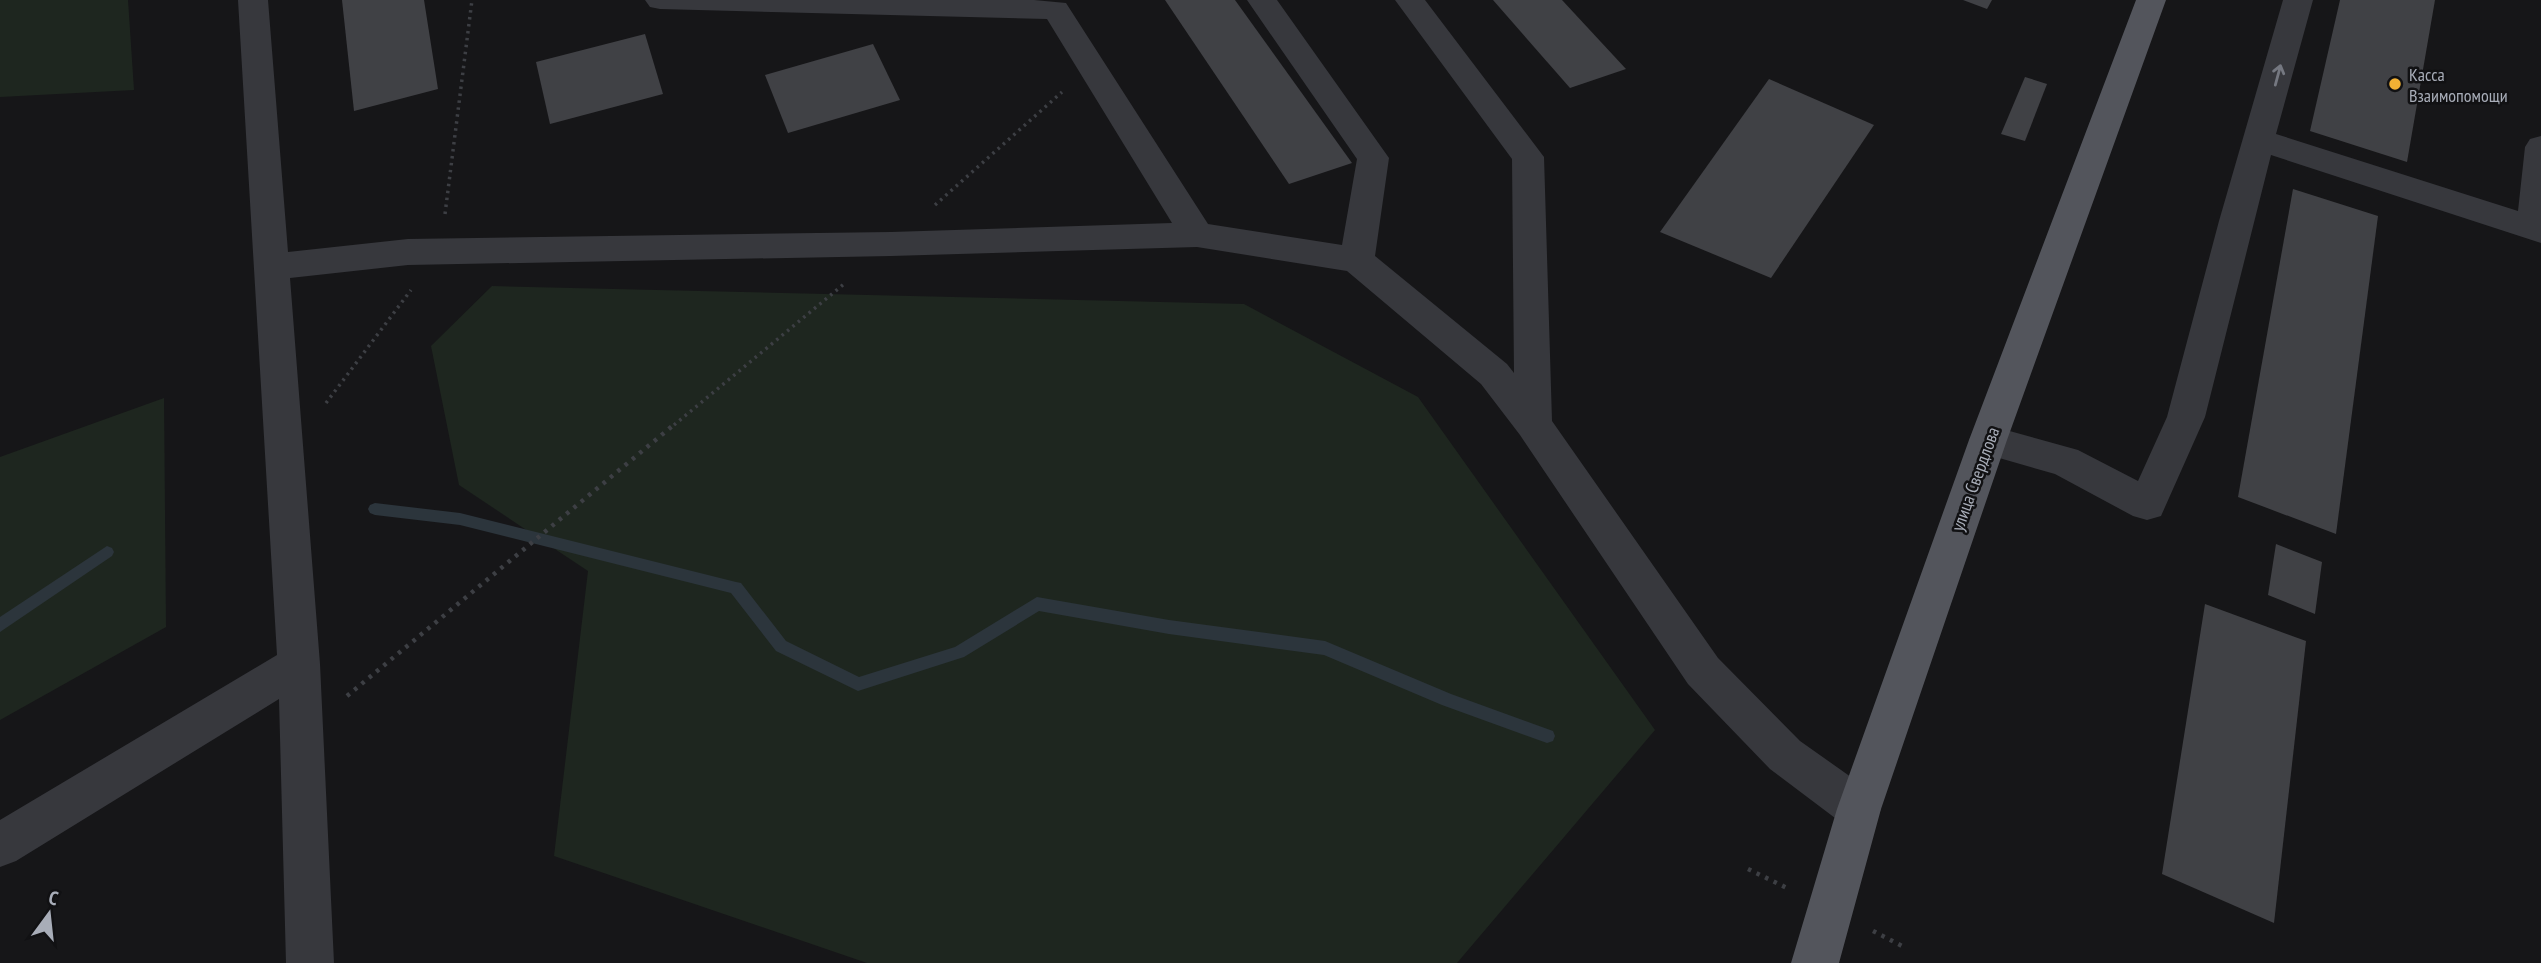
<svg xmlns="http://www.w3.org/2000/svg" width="2541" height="963" font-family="'PT Sans Narrow',sans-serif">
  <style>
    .green { fill: #1e261f }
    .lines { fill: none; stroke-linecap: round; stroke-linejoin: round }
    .stream { fill: #2c353c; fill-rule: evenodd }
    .building { fill: #404145 }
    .path-far1 { stroke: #3d3f44; stroke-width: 3.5; stroke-dasharray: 2.5 4.5; stroke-linecap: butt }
    .path { stroke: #3d3f44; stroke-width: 4.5; stroke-dasharray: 3.5 6; stroke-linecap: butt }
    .minor { fill: #37383d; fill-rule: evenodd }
    .major { fill: #53555c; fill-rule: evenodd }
    .oneway { stroke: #757881 }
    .poi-dot { fill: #f2b134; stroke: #111113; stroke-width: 2.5 }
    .labels { text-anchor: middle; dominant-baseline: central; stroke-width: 5; stroke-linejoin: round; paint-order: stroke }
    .poi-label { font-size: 18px; fill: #a8adb8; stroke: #111113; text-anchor: start }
    .street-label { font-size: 18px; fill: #a8adb8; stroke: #111113 }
  </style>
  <rect width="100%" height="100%" fill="#161618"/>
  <g class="green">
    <path d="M 0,0 L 128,0 L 134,90 L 0,97 Z"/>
    <path d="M 492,286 L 1244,304 L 1418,397 L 1655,730 L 1457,963 L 867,963 L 554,856 L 588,571 L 459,485 L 431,346 Z"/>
    <path d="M 164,398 L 166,627 L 0,720 L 0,457 Z"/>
  </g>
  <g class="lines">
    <g class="stream">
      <path d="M 375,503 L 460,513 L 736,582 L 741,583 L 786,641 L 859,677 L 955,647 L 1037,597 L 1169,620 L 1325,641 L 1451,694 L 1553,731 L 1555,736 L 1553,741 L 1547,743 L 1442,705 L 1324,655 L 1169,634 L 1039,611 L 964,657 L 858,691 L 776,651 L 731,593 L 460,525 L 375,515 L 370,513 L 368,509 L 370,505 Z"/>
      <path d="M 107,546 L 112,548 L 114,552 L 112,556 L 0,632 L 0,617 Z"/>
    </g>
  </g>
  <g class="building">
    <path d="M 342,0 L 424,0 L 438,89 L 354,111 Z"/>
    <path d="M 1165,0 L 1235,0 L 1352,163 L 1289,184 Z"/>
    <path d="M 1493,0 L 1562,0 L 1626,69 L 1570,88 Z"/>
    <path d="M 1963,0 L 1992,0 L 1987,9 Z"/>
    <path d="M 2340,0 L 2435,0 L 2407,162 L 2310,131 Z"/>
    <path d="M 645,34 L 663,94 L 550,124 L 536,62 Z"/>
    <path d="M 873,44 L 900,100 L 788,133 L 765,75 Z"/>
    <path d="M 2025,77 L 2047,84 L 2025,141 L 2001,134 Z"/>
    <path d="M 1769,79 L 1874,125 L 1771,278 L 1660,232 Z"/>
    <path d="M 2293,189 L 2378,216 L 2336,534 L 2238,497 Z"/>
    <path d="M 2276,544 L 2322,562 L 2315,614 L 2268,595 Z"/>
    <path d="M 2205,604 L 2306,641 L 2274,923 L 2162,874 Z"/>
  </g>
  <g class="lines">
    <g class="path-far1">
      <path d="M 935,205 L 1062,92"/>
      <path d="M 445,214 L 472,0"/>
      <path d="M 326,403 L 411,290"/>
      <path d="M 674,425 L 844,284"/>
    </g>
    <g class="path">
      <path d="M 347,696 L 676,423"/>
      <path d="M 1748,869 L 1787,888"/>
      <path d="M 1873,931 L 1906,948"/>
    </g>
    <g class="minor">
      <path d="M 238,0 L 268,0 L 288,252 L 408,239 L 891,232 L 1172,223 L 1047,19 L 660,9 L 650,7 L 645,0 L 1034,0 L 1066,3 L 1208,224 L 1342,245 L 1357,159 L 1247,0 L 1277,0 L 1389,158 L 1375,256 L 1507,364 L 1514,373 L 1512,159 L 1395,0 L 1425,0 L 1544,157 L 1552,421 L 1718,658 L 1800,741 L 1875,794 L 1881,809 L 1875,824 L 1859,830 L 1843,824 L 1770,769 L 1688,684 L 1520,435 L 1481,384 L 1347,271 L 1197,247 L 891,256 L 408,265 L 290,278 L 320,664 L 334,963 L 286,963 L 279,699 L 16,861 L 0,867 L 0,820 L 277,655 Z"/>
      <path d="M 2283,0 L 2313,0 L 2276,134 L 2518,211 L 2525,147 L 2530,139 L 2541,136 L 2541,243 L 2271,155 L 2205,417 L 2161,516 L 2147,520 L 2133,516 L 2055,474 L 1975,451 L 1969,440 L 1975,429 L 1988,425 L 2078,450 L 2138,481 L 2167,417 L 2219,221 Z"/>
    </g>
    <path class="major" d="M 2136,0 L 2166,0 L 2007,440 L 1881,809 L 1839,963 L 1791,963 L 1837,809 L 1969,440 Z"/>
  </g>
  <defs><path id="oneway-shaft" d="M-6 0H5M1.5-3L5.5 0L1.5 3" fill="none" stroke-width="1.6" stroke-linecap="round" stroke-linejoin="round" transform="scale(1.75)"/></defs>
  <use class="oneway" href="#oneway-shaft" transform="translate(2278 75) rotate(-75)"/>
  <circle class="poi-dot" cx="2395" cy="84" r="7"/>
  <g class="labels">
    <g class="poi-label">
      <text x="2409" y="74">Касса<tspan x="2409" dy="21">Взаимопомощи</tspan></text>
    </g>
    <g class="street-label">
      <text transform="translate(1975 479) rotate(-70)">улица Свердлова</text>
    </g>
  </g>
  <g transform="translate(49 914) rotate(15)" stroke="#111113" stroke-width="5" paint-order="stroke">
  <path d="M0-5L12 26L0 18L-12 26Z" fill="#a8adb8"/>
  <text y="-10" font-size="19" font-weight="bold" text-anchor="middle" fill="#a8adb8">С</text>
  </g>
</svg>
